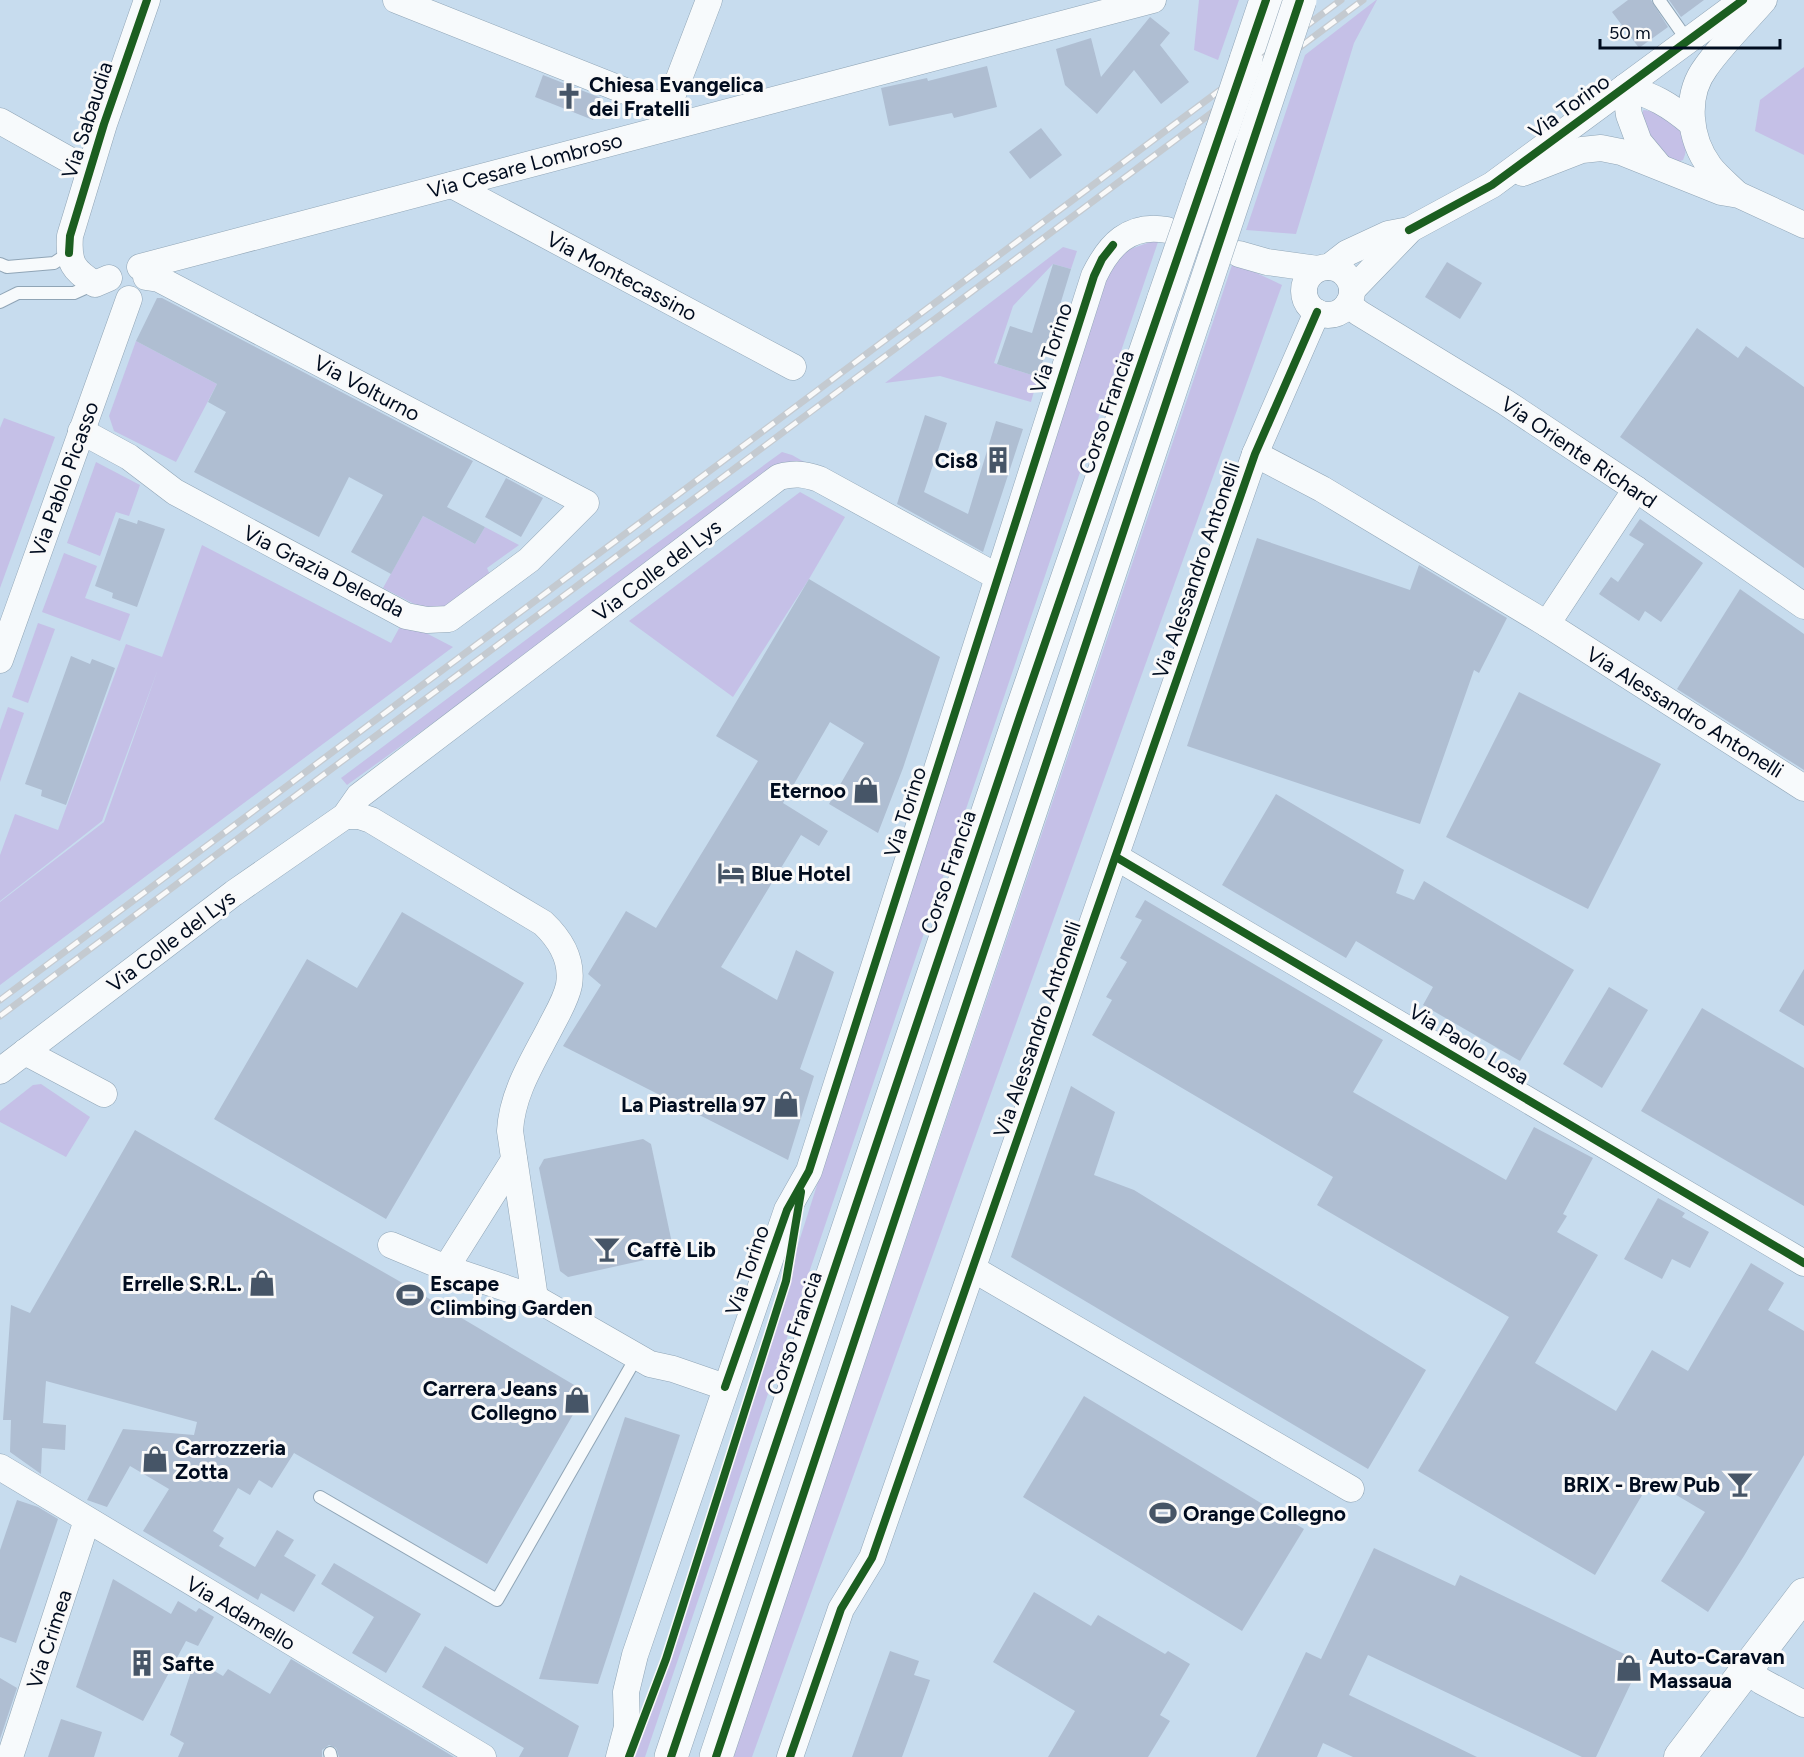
<svg xmlns="http://www.w3.org/2000/svg" width="1804" height="1757" font-family="Figtree,sans-serif">
  <style>
    .green { fill: #c5c0e7 }
    .building { fill: #afbed2 }
    .lines { fill: none; stroke-linecap: round; stroke-linejoin: round }
    .service-casing { stroke: #90a5b6; stroke-width: 14 }
    .minor-casing { stroke: #90a5b6; stroke-width: 27 }
    .tertiary-casing { stroke: #90a5b6; stroke-width: 33 }
    .primary-casing { stroke: #90a5b6; stroke-width: 34 }
    .service { stroke: #f7fafc; stroke-width: 12 }
    .minor { stroke: #f7fafc; stroke-width: 26 }
    .tertiary { stroke: #f7fafc; stroke-width: 32 }
    .primary { stroke: #f7fafc; stroke-width: 33 }
    .rail-casing { stroke: #c4cad0; stroke-width: 7 }
    .rail { stroke: #f9f9f9; stroke-width: 4.5; stroke-dasharray: 14; stroke-linecap: butt }
    .primary-bridge-casing { stroke: #90a5b6; stroke-width: 34; stroke-linecap: butt }
    .primary-bridge { stroke: #f7fafc; stroke-width: 33 }
    .cycleway-casing { stroke: #f9f9f9; stroke-width: 11 }
    .cycleway { stroke: #1b5e20; stroke-width: 8 }
    .labels { text-anchor: middle; dominant-baseline: central; stroke-width: 6; stroke-linejoin: round; paint-order: stroke }
    .poi-label { font-size: 21px; font-weight: bold; fill: #000c1f; stroke: #f9f9f9; text-anchor: start }
    .street-label { font-size: 21px; fill: #000c1f; stroke: #f9f9f9 }
  </style>
  <rect width="100%" height="100%" fill="#c7dcee"/>
  <g class="green">
    <path d="M 1199,0 L 1239,0 L 1218,60 L 1194,50 Z"/>
    <path d="M 1376,0 L 1377,0 L 1354,43 L 1296,234 L 1246,230 L 1305,55 Z"/>
    <path d="M 1804,67 L 1804,155 L 1755,131 L 1760,100 Z"/>
    <path d="M 1643,110 C 1668,111 1695,135 1683,160 L 1677,162 L 1657,154 L 1643,120 Z"/>
    <path d="M 1159,239 L 645,1757 L 635,1757 L 1113,255 Z"/>
    <path d="M 1063,247 L 1077,251 L 1071,269 L 1053,264 L 1013,306 L 994,363 L 1038,377 L 1031,402 L 940,376 L 885,383 Z"/>
    <path d="M 1233,262 L 1282,285 L 752,1757 L 733,1757 Z"/>
    <path d="M 136,341 L 217,384 L 176,462 L 114,431 L 109,416 Z"/>
    <path d="M 4,418 L 55,437 L 0,588 L 0,428 Z"/>
    <path d="M 782,452 L 792,455 L 822,472 L 788,467 L 347,785 L 341,778 L 590,592 Z"/>
    <path d="M 96,462 L 140,485 L 129,516 L 116,512 L 100,556 L 67,543 Z"/>
    <path d="M 800,492 L 845,517 L 809,579 L 733,697 L 629,621 Z"/>
    <path d="M 423,516 L 475,544 L 485,527 L 519,545 L 487,568 L 491,577 L 447,610 L 428,611 L 383,588 Z"/>
    <path d="M 202,545 L 391,643 L 403,621 L 453,647 L 0,985 L 0,902 L 104,822 L 158,669 L 102,821 L 0,901 L 0,855 L 15,814 L 58,830 L 126,644 L 162,657 Z"/>
    <path d="M 64,553 L 97,566 L 85,598 L 130,614 L 120,641 L 42,612 Z"/>
    <path d="M 38,623 L 55,629 L 28,703 L 12,697 Z"/>
    <path d="M 8,707 L 24,713 L 0,782 L 0,730 Z"/>
    <path d="M 41,1084 L 90,1117 L 66,1157 L 0,1122 L 0,1111 L 33,1085 Z"/>
  </g>
  <g class="building">
    <path d="M 1628,0 L 1651,0 L 1668,27 L 1639,48 L 1612,12 Z"/>
    <path d="M 1669,0 L 1704,0 L 1681,17 Z"/>
    <path d="M 1150,17 L 1170,33 L 1160,45 L 1189,82 L 1161,104 L 1134,70 L 1097,114 L 1065,85 L 1056,49 L 1091,38 L 1101,77 Z"/>
    <path d="M 987,66 L 997,107 L 954,118 L 952,113 L 889,126 L 881,88 L 927,78 L 928,81 Z"/>
    <path d="M 543,75 L 601,98 L 593,120 L 535,97 Z"/>
    <path d="M 1041,128 L 1062,155 L 1030,179 L 1009,152 Z"/>
    <path d="M 1447,262 L 1482,283 L 1460,319 L 1425,297 Z"/>
    <path d="M 1053,264 L 1071,269 L 1038,377 L 997,364 L 1010,326 L 1032,333 Z"/>
    <path d="M 157,298 L 162,298 L 473,461 L 447,507 L 485,527 L 475,544 L 423,516 L 391,574 L 351,552 L 383,495 L 349,477 L 319,537 L 194,472 L 226,412 L 208,402 L 217,384 L 136,341 Z"/>
    <path d="M 1697,328 L 1738,358 L 1746,346 L 1804,387 L 1804,568 L 1620,437 Z"/>
    <path d="M 925,415 L 947,423 L 924,492 L 968,514 L 996,421 L 1023,429 L 983,552 L 897,504 Z"/>
    <path d="M 506,478 L 543,498 L 521,537 L 485,517 Z"/>
    <path d="M 119,518 L 137,524 L 138,520 L 165,529 L 137,607 L 112,598 L 113,593 L 95,586 Z"/>
    <path d="M 1640,519 L 1703,563 L 1661,622 L 1645,611 L 1639,621 L 1599,594 L 1611,577 L 1618,582 L 1644,544 L 1629,535 Z"/>
    <path d="M 1257,538 L 1410,590 L 1419,565 L 1507,618 L 1479,673 L 1474,670 L 1420,824 L 1187,746 Z"/>
    <path d="M 809,579 L 940,657 L 903,768 L 878,833 L 829,804 L 864,743 L 830,722 L 783,803 L 828,831 L 819,846 L 801,835 L 721,967 L 777,1000 L 796,950 L 834,972 L 800,1069 L 814,1076 L 788,1160 L 563,1046 L 601,985 L 588,974 L 626,911 L 656,928 L 758,761 L 716,736 Z"/>
    <path d="M 1740,589 L 1804,634 L 1804,770 L 1677,689 Z"/>
    <path d="M 71,656 L 90,664 L 92,659 L 115,668 L 66,805 L 41,796 L 42,790 L 25,784 Z"/>
    <path d="M 1519,692 L 1661,764 L 1588,909 L 1446,837 Z"/>
    <path d="M 1276,794 L 1404,870 L 1396,893 L 1414,900 L 1424,881 L 1574,970 L 1520,1061 L 1423,1005 L 1433,987 L 1356,941 L 1346,958 L 1222,885 Z"/>
    <path d="M 1145,900 L 1383,1040 L 1353,1092 L 1506,1180 L 1534,1127 L 1593,1158 L 1563,1214 L 1567,1216 L 1557,1232 L 1598,1255 L 1535,1363 L 1616,1411 L 1652,1350 L 1688,1371 L 1751,1263 L 1784,1283 L 1768,1310 L 1804,1331 L 1804,1455 L 1744,1556 L 1708,1612 L 1661,1581 L 1705,1512 L 1651,1480 L 1595,1575 L 1418,1471 L 1509,1317 L 1317,1205 L 1333,1177 L 1092,1035 L 1112,1000 L 1106,997 L 1127,962 L 1120,958 L 1142,920 L 1135,917 Z"/>
    <path d="M 402,912 L 524,983 L 386,1219 L 214,1119 L 307,959 L 357,988 Z"/>
    <path d="M 1804,969 L 1804,1026 L 1779,1011 Z"/>
    <path d="M 1609,987 L 1648,1010 L 1602,1088 L 1563,1064 Z"/>
    <path d="M 1702,1008 L 1804,1068 L 1804,1206 L 1641,1111 Z"/>
    <path d="M 1071,1086 L 1115,1112 L 1094,1175 L 1134,1190 L 1426,1370 L 1368,1469 L 1011,1257 Z"/>
    <path d="M 135,1130 L 406,1285 L 586,1392 L 487,1564 L 294,1453 L 272,1488 L 259,1480 L 250,1495 L 238,1488 L 213,1531 L 224,1538 L 219,1546 L 255,1567 L 277,1530 L 294,1540 L 284,1556 L 316,1575 L 294,1612 L 261,1593 L 258,1600 L 143,1531 L 169,1489 L 130,1466 L 107,1507 L 87,1500 L 123,1429 L 194,1435 L 197,1422 L 46,1381 L 43,1423 L 66,1425 L 65,1450 L 42,1448 L 41,1474 L 10,1452 L 11,1420 L 3,1420 L 11,1305 L 30,1313 Z"/>
    <path d="M 643,1139 L 651,1144 L 673,1248 L 667,1255 L 568,1277 L 560,1271 L 539,1168 L 544,1159 Z"/>
    <path d="M 1658,1198 L 1685,1213 L 1682,1217 L 1709,1232 L 1690,1268 L 1672,1259 L 1662,1279 L 1624,1259 Z"/>
    <path d="M 1084,1396 L 1304,1529 L 1242,1631 L 1023,1497 Z"/>
    <path d="M 625,1417 L 680,1435 L 598,1684 L 539,1679 Z"/>
    <path d="M 17,1500 L 38,1507 L 58,1519 L 16,1643 L 0,1637 L 0,1550 Z"/>
    <path d="M 1374,1548 L 1455,1586 L 1460,1575 L 1641,1662 L 1596,1757 L 1582,1757 L 1368,1655 L 1349,1695 L 1477,1757 L 1353,1757 L 1323,1743 L 1317,1757 L 1256,1757 L 1306,1652 L 1321,1659 Z"/>
    <path d="M 334,1563 L 421,1614 L 386,1673 L 352,1653 L 374,1617 L 321,1584 Z"/>
    <path d="M 113,1579 L 171,1614 L 178,1601 L 196,1612 L 199,1608 L 214,1617 L 198,1646 L 186,1641 L 143,1721 L 76,1687 Z"/>
    <path d="M 1034,1592 L 1091,1626 L 1098,1615 L 1165,1654 L 1168,1651 L 1190,1664 L 1160,1715 L 1170,1721 L 1148,1757 L 1048,1757 L 1075,1711 L 993,1662 Z"/>
    <path d="M 445,1646 L 579,1726 L 568,1757 L 519,1757 L 524,1748 L 422,1687 Z"/>
    <path d="M 890,1651 L 919,1661 L 914,1675 L 930,1680 L 902,1757 L 852,1757 Z"/>
    <path d="M 291,1659 L 349,1694 L 454,1757 L 339,1757 L 336,1748 L 329,1745 L 322,1750 L 322,1757 L 178,1757 L 184,1743 L 170,1735 L 195,1660 L 223,1676 L 228,1669 L 270,1694 Z"/>
    <path d="M 0,1678 L 17,1688 L 0,1739 Z"/>
    <path d="M 61,1719 L 102,1732 L 94,1757 L 48,1757 Z"/>
  </g>
  <g class="lines">
    <defs>
      <g id="service">
        <path d="M 1659,0 L 1687,40"/>
        <path d="M 0,264 L 7,267 L 54,263 L 69,253"/>
        <path d="M 0,302 L 18,293 L 74,293 L 94,284"/>
        <path d="M 320,1497 L 497,1600 L 637,1356"/>
        <path d="M 330,1753 L 331,1757"/>
      </g>
      <g id="minor">
        <path d="M 396,0 L 668,108"/>
        <path d="M 1625,87 L 1629,115 L 1639,142 L 1659,166"/>
        <path d="M 1625,87 C 1653,96 1669,104 1691,123"/>
        <path d="M 0,121 L 89,171"/>
        <path d="M 662,123 L 709,0"/>
        <path d="M 1523,173 L 1582,150 L 1601,148 L 1621,152 L 1721,192 L 1739,195 L 1804,225"/>
        <path d="M 452,185 L 793,367"/>
        <path d="M 1736,193 C 1728,185 1717,176 1710,167 C 1689,139 1684,96 1706,67 C 1723,43 1745,22 1764,0"/>
        <path d="M 1239,254 L 1267,262 L 1318,269"/>
        <path d="M 140,267 L 1153,0"/>
        <path d="M 1329,267 L 1347,253 L 1388,234 L 1409,230 L 1492,185 L 1743,0"/>
        <circle cx="1328" cy="291" r="24"/>
        <path d="M 109,278 L 95,284 C 73,270 68,263 70,236 L 104,124 L 147,0"/>
        <path d="M 1352,290 L 1408,232"/>
        <path d="M 1348,304 L 1359,313 L 1505,402 L 1636,489 L 1804,606"/>
        <path d="M 81,431 L 129,457 L 175,492 L 406,616 L 427,620 L 449,619 L 529,560 L 586,503 L 159,279 L 146,277"/>
        <path d="M 1255,454 L 1322,489 L 1547,624 L 1804,788"/>
        <path d="M 1547,624 L 1636,489"/>
        <path d="M 0,660 L 129,299"/>
        <path d="M 345,816 L 359,816 L 371,820 L 543,923 C 561,940 573,960 569,985 C 566,1000 557,1014 550,1028 C 533,1061 512,1093 510,1131 L 535,1298"/>
        <path d="M 1116,857 L 1804,1263"/>
        <path d="M 25,1052 L 104,1094"/>
        <path d="M 0,1071 L 234,893 L 345,816 L 359,796 L 779,477 C 795,473 804,474 819,479 L 998,577"/>
        <path d="M 391,1245 L 446,1268 L 535,1298 L 650,1364 L 673,1369 L 725,1387"/>
        <path d="M 446,1268 L 514,1160"/>
        <path d="M 973,1269 L 1351,1489"/>
        <path d="M 0,1467 L 483,1757"/>
        <path d="M 1745,1669 L 1761,1681 L 1804,1704"/>
        <path d="M 10,1757 L 87,1520"/>
        <path d="M 619,1757 L 627,1727 L 626,1692 L 635,1655 L 787,1210 L 809,1171 L 1094,276 C 1109,245 1129,223 1167,230"/>
        <path d="M 790,1757 L 841,1609 L 872,1558 L 1255,454 L 1317,312"/>
      </g>
      <path id="tertiary" d="M 1680,1757 L 1804,1594"/>
      <g id="primary">
        <path d="M 1246,60 L 1266,0"/>
        <path d="M 1202,188 L 1222,131"/>
        <path d="M 671,1757 L 1020,716 L 1164,298"/>
        <path d="M 716,1757 L 1195,316"/>
      </g>
    </defs>
    <use href="#service" class="service-casing"/>
    <use href="#minor" class="minor-casing"/>
    <use href="#tertiary" class="tertiary-casing"/>
    <use href="#primary" class="primary-casing"/>
    <use href="#service" class="service"/>
    <use href="#minor" class="minor"/>
    <use href="#tertiary" class="tertiary"/>
    <use href="#primary" class="primary"/>
    <defs>
      <g id="rail">
        <path d="M 0,1000 L 1341,0"/>
        <path d="M 0,1016 L 1363,0"/>
      </g>
    </defs>
    <use href="#rail" class="rail-casing"/>
    <use href="#rail" class="rail"/>
    <defs>
      <g id="primary-bridge">
        <path d="M 1222,131 L 1246,60"/>
        <path d="M 1164,298 L 1202,188"/>
        <path d="M 1195,316 L 1300,0"/>
      </g>
    </defs>
    <use href="#primary-bridge" class="primary-bridge-casing"/>
    <use href="#primary-bridge" class="primary-bridge"/>
    <defs>
      <g id="cycleway">
        <path d="M 1409,230 L 1492,185 L 1743,0"/>
        <path d="M 69,253 L 70,236 L 104,124 L 147,0"/>
        <path d="M 1116,857 L 1804,1263"/>
        <path d="M 725,1387 L 787,1210 L 809,1171 L 1094,276 L 1102,259 L 1113,245"/>
        <path d="M 629,1757 L 666,1659 L 786,1281 L 801,1192"/>
        <path d="M 671,1757 L 1020,716 L 1266,0"/>
        <path d="M 716,1757 L 1300,0"/>
        <path d="M 790,1757 L 841,1609 L 872,1558 L 1255,454 L 1317,312"/>
      </g>
    </defs>
    <use href="#cycleway" class="cycleway-casing"/>
    <use href="#cycleway" class="cycleway"/>
  </g>
  <defs>
    <symbol id="church-bare" viewBox="-9 -9 18 18"><path d="M-1.2-6h2.4v3.5h3.3v2.4h-3.3V6h-2.4V-.1h-3.3v-2.4h3.3Z" fill="#465567" stroke="#f9f9f9" stroke-width="2.5" paint-order="stroke"/></symbol>
    <symbol id="building-bare" viewBox="-9 -9 18 18"><path d="M-4-6H4V6H1V3H-1V6H-4ZM-2.5-4.3h1.7v1.8h-1.7ZM.8-4.3h1.7v1.8H.8ZM-2.5-1h1.7V.8h-1.7ZM.8-1h1.7V.8H.8Z" fill="#465567" stroke="#f9f9f9" stroke-width="2.5" paint-order="stroke"/></symbol>
    <symbol id="shop-bare" viewBox="-9 -9 18 18"><path d="M-5-2.5h2.3a2.7 3.5 0 0 1 5.4 0H5L5.5 6h-11ZM-1.5-2.5h3a1.5 2.3 0 0 0-3 0Z" fill="#465567" stroke="#f9f9f9" stroke-width="2.5" paint-order="stroke"/></symbol>
    <symbol id="hotel-bare" viewBox="-9 -9 18 18"><path d="M-6-4.5h1.5V1H6V5H4.5V3h-9V5H-6ZM-4 0a1.8 1.8 0 1 1 3.6 0ZM.5 0V-2.5h3Q6-2.5 6 0Z" fill="#465567" stroke="#f9f9f9" stroke-width="2.5" paint-order="stroke"/></symbol>
    <symbol id="bar-bare" viewBox="-9 -9 18 18"><path d="M-6-5H6L.8 .8V4.5H3.5V6h-7V4.5H-.8V.8Z" fill="#465567" stroke="#f9f9f9" stroke-width="2.5" paint-order="stroke"/></symbol>
    <symbol id="stadium-bare" viewBox="-9 -9 18 18"><path d="M0-5a6.5 5 0 1 0 0 10a6.5 5 0 1 0 0-10ZM-3.5-1.8h7v3.6h-7Z" fill="#465567" stroke="#f9f9f9" stroke-width="2.5" paint-order="stroke"/></symbol>
  </defs>
  <g fill-rule="evenodd">
    <use href="#church-bare" x="550" y="77" width="38" height="38"/>
    <use href="#building-bare" x="979" y="441" width="38" height="38"/>
    <use href="#shop-bare" x="847" y="771" width="38" height="38"/>
    <use href="#hotel-bare" x="712" y="854" width="38" height="38"/>
    <use href="#shop-bare" x="767" y="1085" width="38" height="38"/>
    <use href="#bar-bare" x="588" y="1230" width="38" height="38"/>
    <use href="#shop-bare" x="243" y="1264" width="38" height="38"/>
    <use href="#stadium-bare" x="391" y="1276" width="38" height="38"/>
    <use href="#shop-bare" x="558" y="1381" width="38" height="38"/>
    <use href="#shop-bare" x="136" y="1440" width="38" height="38"/>
    <use href="#bar-bare" x="1721" y="1465" width="38" height="38"/>
    <use href="#stadium-bare" x="1144" y="1494" width="38" height="38"/>
    <use href="#building-bare" x="123" y="1644" width="38" height="38"/>
    <use href="#shop-bare" x="1610" y="1649" width="38" height="38"/>
  </g>
  <g class="labels">
    <g class="poi-label">
      <text x="589" y="84">Chiesa Evangelica<tspan x="589" dy="24">dei Fratelli</tspan></text>
      <text x="978" y="460" text-anchor="end">Cis8</text>
      <text x="846" y="790" text-anchor="end">Eternoo</text>
      <text x="751" y="873">Blue Hotel</text>
      <text x="766" y="1104" text-anchor="end">La Piastrella 97</text>
      <text x="627" y="1249">Caffè Lib</text>
      <text x="242" y="1283" text-anchor="end">Errelle S.R.L.</text>
      <text x="430" y="1283">Escape<tspan x="430" dy="24">Climbing Garden</tspan></text>
      <text x="557" y="1388" text-anchor="end">Carrera Jeans<tspan x="557" dy="24">Collegno</tspan></text>
      <text x="175" y="1447">Carrozzeria<tspan x="175" dy="24">Zotta</tspan></text>
      <text x="1720" y="1484" text-anchor="end">BRIX - Brew Pub</text>
      <text x="1183" y="1513">Orange Collegno</text>
      <text x="1649" y="1656">Auto-Caravan<tspan x="1649" dy="24">Massaua</tspan></text>
      <text x="162" y="1663">Safte</text>
    </g>
    <g class="street-label">
      <text transform="translate(1569 106) rotate(-36)">Via Torino</text>
      <text transform="translate(87 120) rotate(-72)">Via Sabaudia</text>
      <text transform="translate(525 165) rotate(-15)">Via Cesare Lombroso</text>
      <text transform="translate(622 276) rotate(28)">Via Montecassino</text>
      <text transform="translate(1051 348) rotate(-72)">Via Torino</text>
      <text transform="translate(367 388) rotate(28)">Via Volturno</text>
      <text transform="translate(1106 412) rotate(-71)">Corso Francia</text>
      <text transform="translate(1579 452) rotate(34)">Via Oriente Richard</text>
      <text transform="translate(64 479) rotate(-70)">Via Pablo Picasso</text>
      <text transform="translate(657 570) rotate(-37)">Via Colle del Lys</text>
      <text transform="translate(1196 570) rotate(-71)">Via Alessandro Antonelli</text>
      <text transform="translate(324 571) rotate(27)">Via Grazia Deledda</text>
      <text transform="translate(1685 712) rotate(32)">Via Alessandro Antonelli</text>
      <text transform="translate(905 812) rotate(-72)">Via Torino</text>
      <text transform="translate(948 872) rotate(-71)">Corso Francia</text>
      <text transform="translate(171 941) rotate(-37)">Via Colle del Lys</text>
      <text transform="translate(1037 1029) rotate(-71)">Via Alessandro Antonelli</text>
      <text transform="translate(1469 1044) rotate(31)">Via Paolo Losa</text>
      <text transform="translate(747 1270) rotate(-71)">Via Torino</text>
      <text transform="translate(794 1333) rotate(-71)">Corso Francia</text>
      <text transform="translate(241 1613) rotate(31)">Via Adamello</text>
      <text transform="translate(49 1639) rotate(-72)">Via Crimea</text>
    </g>
  </g>
  <path d="M1600 39v9h180v-9" fill="none" stroke="#000c1f" stroke-width="3"/>
  <text x="1609" y="39" font-size="18" fill="#000c1f" stroke="#f9f9f9" stroke-width="4.5" paint-order="stroke">50 m</text>
</svg>
